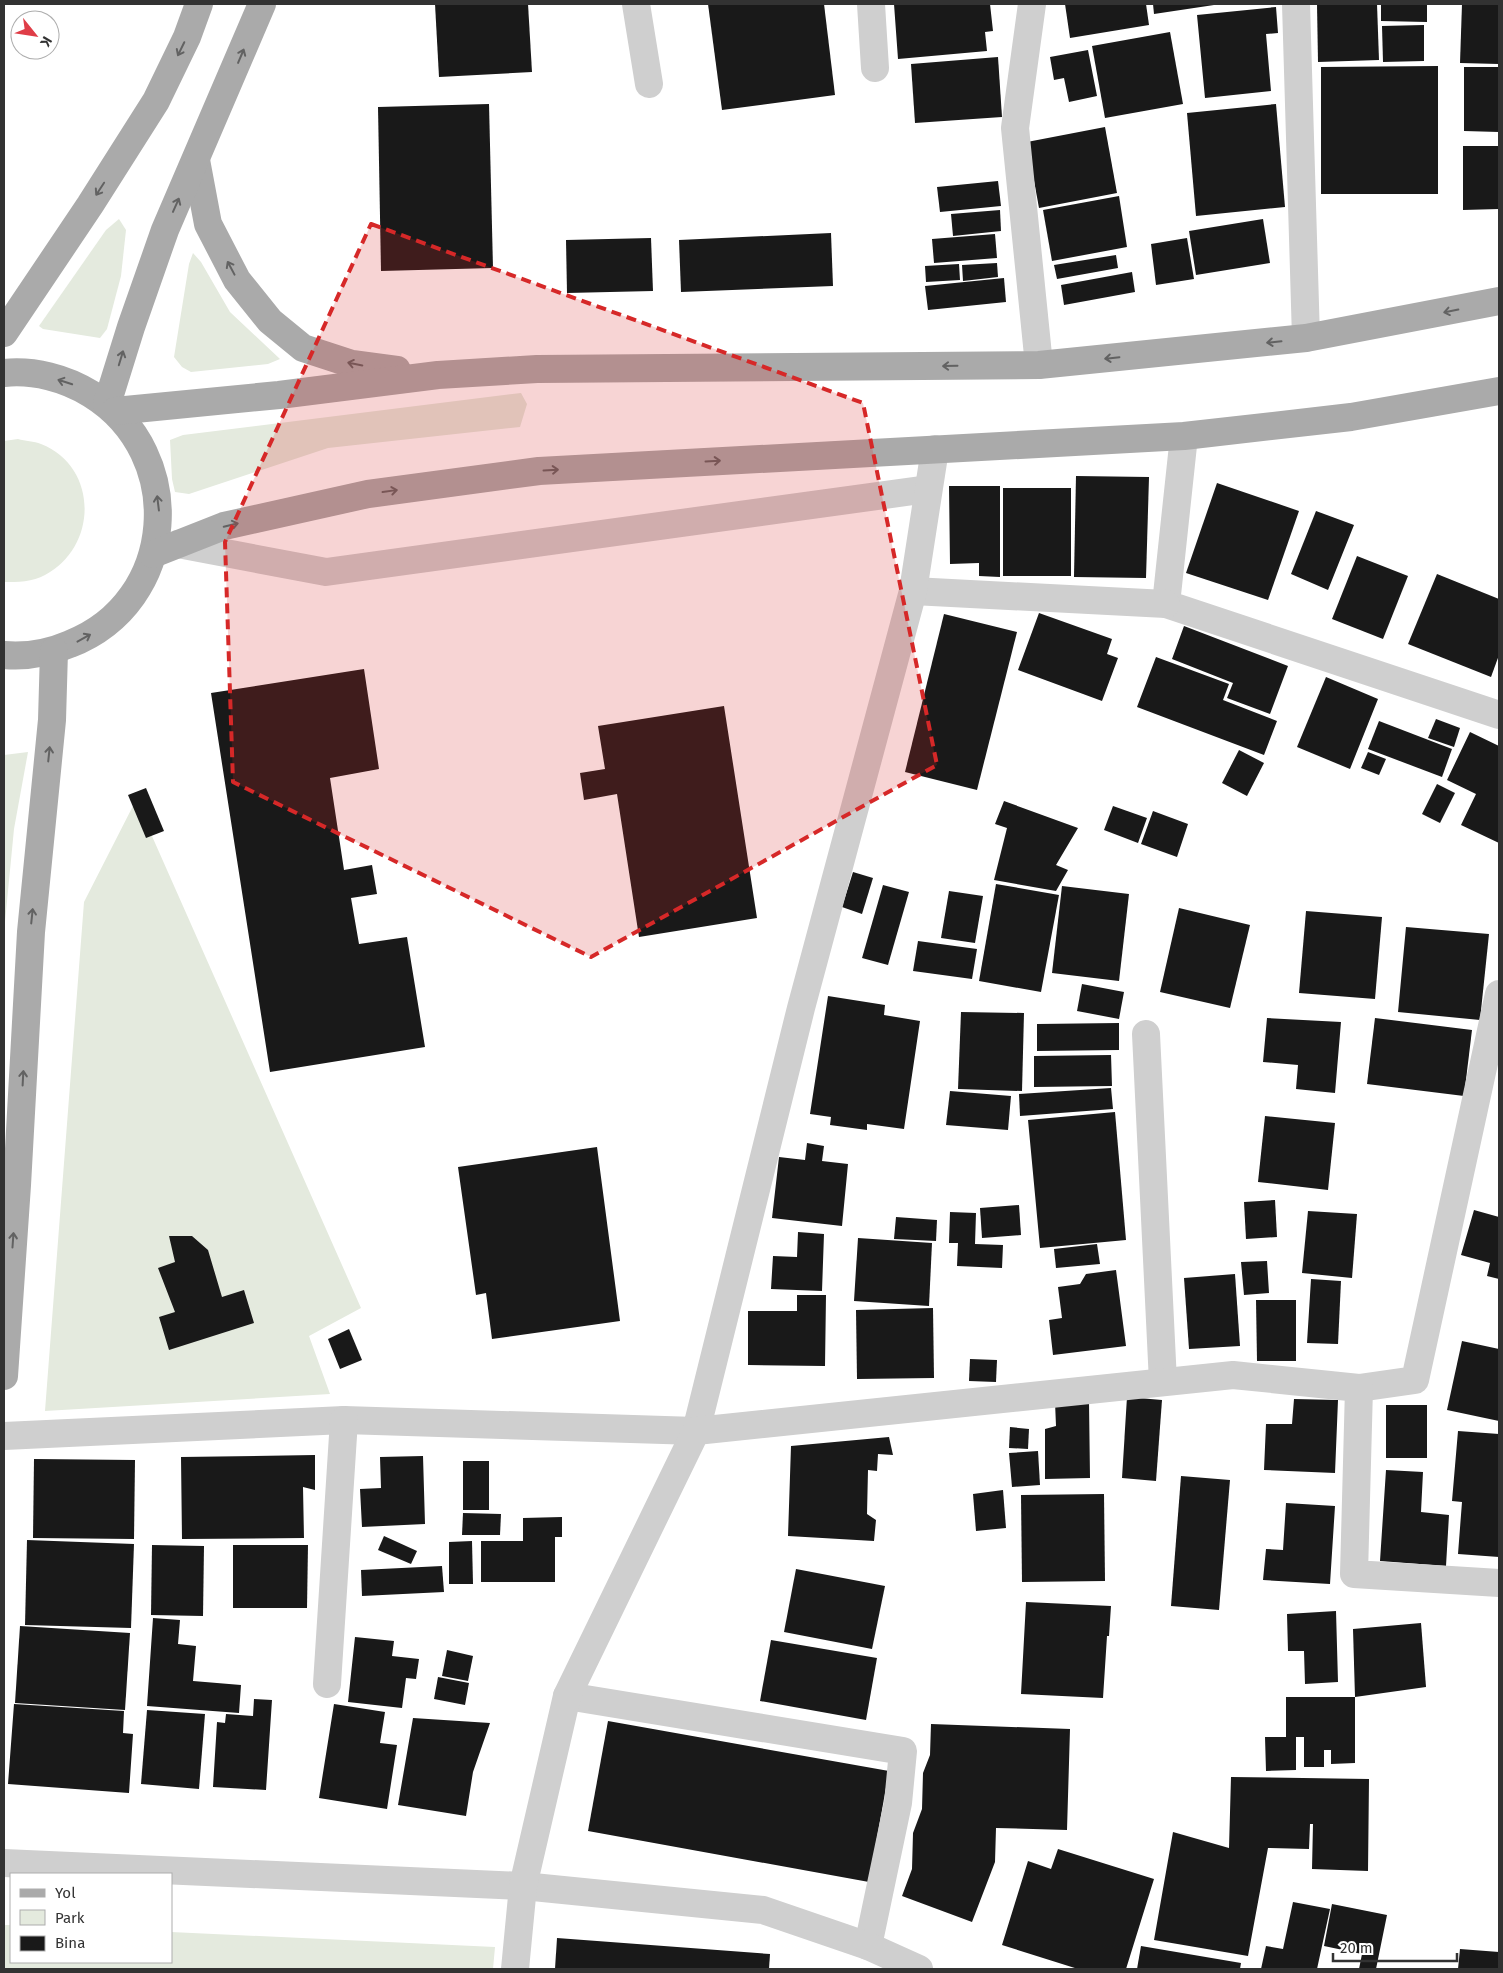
<svg xmlns="http://www.w3.org/2000/svg" width="1503" height="1973" font-family="'Fira Sans',sans-serif">
  <style>
    .green { fill: #e4eade }
    .building { fill: #191919 }
    .lines { fill: none; stroke-linecap: round; stroke-linejoin: round }
    .minor { stroke: #cfcfcf; stroke-width: 28 }
    .major { stroke: #aaa; stroke-width: 28 }
    .oneway { stroke: #626262 }
    .marked { fill: #d62828; fill-opacity: 0.2; stroke: #d62828; stroke-width: 4; stroke-dasharray: 10 6; stroke-linejoin: round }
  </style>
  <rect width="100%" height="100%" fill="#fff"/>
  <g class="green">
    <path d="M 119,219 L 126,230 L 121,276 L 107,329 L 100,338 L 43,329 L 39,326 L 106,230 Z"/>
    <path d="M 193,253 L 201,262 L 230,312 L 280,359 L 268,364 L 191,372 L 182,367 L 174,357 L 189,264 Z"/>
    <path d="M 521,393 L 527,404 L 520,427 L 328,448 L 189,494 L 175,492 L 172,479 L 170,440 L 183,435 Z"/>
    <path d="M 18,439 C 25,441 34,441 41,444 C 99,467 98,547 45,575 C 33,582 17,582 4,582 L 4,441 Z"/>
    <path d="M 28,752 L 14,829 L 4,932 L 4,755 Z"/>
    <path d="M 136,800 L 361,1308 L 309,1336 L 330,1394 L 45,1411 L 84,902 Z"/>
    <path d="M 4,1925 L 11,1925 L 11,1962 L 171,1962 L 171,1932 L 495,1947 L 493,1969 L 4,1969 Z"/>
  </g>
  <g class="building">
    <path d="M 435,4 L 528,4 L 532,72 L 439,77 Z"/>
    <path d="M 708,4 L 824,4 L 835,95 L 722,110 Z"/>
    <path d="M 894,4 L 990,4 L 993,31 L 985,32 L 987,51 L 898,59 Z"/>
    <path d="M 1065,4 L 1146,4 L 1149,25 L 1070,38 Z"/>
    <path d="M 1153,4 L 1214,4 L 1214,5 L 1154,14 Z"/>
    <path d="M 1317,4 L 1377,4 L 1379,60 L 1318,62 Z"/>
    <path d="M 1381,4 L 1427,4 L 1427,22 L 1381,21 Z"/>
    <path d="M 1462,4 L 1499,4 L 1499,64 L 1460,63 Z"/>
    <path d="M 1276,7 L 1278,33 L 1266,34 L 1271,91 L 1205,98 L 1197,15 Z"/>
    <path d="M 1424,25 L 1424,61 L 1383,62 L 1382,26 Z"/>
    <path d="M 1170,32 L 1183,104 L 1105,118 L 1092,46 Z"/>
    <path d="M 1088,50 L 1097,96 L 1069,102 L 1064,78 L 1054,80 L 1050,57 Z"/>
    <path d="M 998,57 L 1002,117 L 915,123 L 911,64 Z"/>
    <path d="M 1438,66 L 1438,194 L 1321,194 L 1321,67 Z"/>
    <path d="M 1464,67 L 1499,67 L 1499,132 L 1464,131 Z"/>
    <path d="M 489,104 L 493,268 L 381,271 L 378,107 Z"/>
    <path d="M 1276,104 L 1285,207 L 1196,216 L 1187,113 Z"/>
    <path d="M 1105,127 L 1117,193 L 1039,208 L 1027,142 Z"/>
    <path d="M 1463,146 L 1499,146 L 1499,209 L 1463,210 Z"/>
    <path d="M 998,181 L 1001,206 L 940,212 L 937,187 Z"/>
    <path d="M 1119,196 L 1127,247 L 1052,261 L 1043,210 Z"/>
    <path d="M 1000,210 L 1001,231 L 953,236 L 951,214 Z"/>
    <path d="M 1263,219 L 1270,263 L 1196,275 L 1189,231 Z"/>
    <path d="M 831,233 L 833,286 L 681,292 L 679,240 Z"/>
    <path d="M 995,234 L 997,258 L 934,263 L 932,239 Z"/>
    <path d="M 651,238 L 653,291 L 567,293 L 566,240 Z"/>
    <path d="M 1187,238 L 1194,279 L 1156,285 L 1151,244 Z"/>
    <path d="M 1116,255 L 1118,268 L 1057,279 L 1054,265 Z"/>
    <path d="M 997,263 L 998,277 L 963,281 L 962,265 Z"/>
    <path d="M 959,264 L 960,280 L 926,282 L 925,266 Z"/>
    <path d="M 1132,272 L 1135,292 L 1064,305 L 1061,285 Z"/>
    <path d="M 1004,278 L 1006,302 L 928,310 L 925,286 Z"/>
    <path d="M 1076,476 L 1149,477 L 1146,578 L 1074,577 Z"/>
    <path d="M 1217,483 L 1299,511 L 1268,600 L 1186,573 Z"/>
    <path d="M 949,486 L 1000,486 L 1000,577 L 979,576 L 979,563 L 950,564 Z"/>
    <rect x="1003" y="488" width="68" height="88"/>
    <path d="M 1316,511 L 1354,525 L 1328,590 L 1291,574 Z"/>
    <path d="M 1357,556 L 1408,576 L 1383,639 L 1332,619 Z"/>
    <path d="M 1437,574 L 1499,599 L 1499,655 L 1491,677 L 1408,644 Z"/>
    <path d="M 1039,613 L 1112,639 L 1107,654 L 1118,658 L 1102,701 L 1018,670 Z"/>
    <path d="M 944,614 L 1017,632 L 977,790 L 905,772 Z"/>
    <path d="M 1184,626 L 1288,666 L 1270,714 L 1227,698 L 1233,683 L 1172,659 Z"/>
    <path d="M 1156,657 L 1229,684 L 1223,700 L 1277,721 L 1264,755 L 1137,707 Z"/>
    <path d="M 364,669 L 379,769 L 330,778 L 344,870 L 372,865 L 377,894 L 351,898 L 359,944 L 407,937 L 425,1047 L 270,1072 L 211,693 Z"/>
    <path d="M 1326,677 L 1378,699 L 1350,769 L 1297,747 Z"/>
    <path d="M 724,706 L 757,918 L 639,937 L 617,794 L 584,800 L 580,773 L 605,769 L 598,726 Z"/>
    <path d="M 1436,719 L 1460,728 L 1454,747 L 1428,738 Z"/>
    <path d="M 1379,721 L 1452,749 L 1442,777 L 1368,749 Z"/>
    <path d="M 1470,732 L 1499,746 L 1499,843 L 1461,825 L 1476,794 L 1447,780 Z"/>
    <path d="M 1239,750 L 1264,763 L 1247,796 L 1222,783 Z"/>
    <path d="M 1368,752 L 1386,759 L 1379,775 L 1361,768 Z"/>
    <path d="M 1437,784 L 1455,793 L 1440,823 L 1422,814 Z"/>
    <path d="M 146,788 L 164,831 L 146,838 L 128,795 Z"/>
    <path d="M 1004,801 L 1078,828 L 1056,865 L 1068,870 L 1056,891 L 994,880 L 1007,828 L 995,824 Z"/>
    <path d="M 1113,806 L 1147,818 L 1138,843 L 1104,830 Z"/>
    <path d="M 1153,811 L 1188,824 L 1177,857 L 1141,844 Z"/>
    <path d="M 853,872 L 873,878 L 862,914 L 842,907 Z"/>
    <path d="M 996,884 L 1059,895 L 1041,992 L 979,981 Z"/>
    <path d="M 883,885 L 909,892 L 888,965 L 862,958 Z"/>
    <path d="M 1062,886 L 1129,894 L 1119,981 L 1052,973 Z"/>
    <path d="M 949,891 L 983,896 L 975,943 L 941,938 Z"/>
    <path d="M 1179,908 L 1250,925 L 1230,1008 L 1160,992 Z"/>
    <path d="M 1306,911 L 1382,917 L 1375,999 L 1299,993 Z"/>
    <path d="M 1406,927 L 1489,934 L 1480,1020 L 1398,1012 Z"/>
    <path d="M 918,941 L 977,949 L 972,979 L 913,971 Z"/>
    <path d="M 1082,984 L 1124,992 L 1119,1019 L 1077,1011 Z"/>
    <path d="M 828,996 L 885,1005 L 884,1015 L 920,1021 L 904,1129 L 867,1124 L 867,1130 L 830,1125 L 831,1117 L 810,1114 Z"/>
    <path d="M 961,1012 L 1024,1013 L 1022,1091 L 958,1089 Z"/>
    <path d="M 1267,1018 L 1341,1022 L 1335,1093 L 1296,1089 L 1298,1065 L 1263,1062 Z"/>
    <path d="M 1375,1018 L 1472,1030 L 1464,1096 L 1367,1084 Z"/>
    <path d="M 1119,1023 L 1119,1050 L 1037,1051 L 1037,1024 Z"/>
    <path d="M 1111,1055 L 1112,1086 L 1034,1087 L 1034,1056 Z"/>
    <path d="M 1111,1088 L 1113,1109 L 1020,1116 L 1019,1094 Z"/>
    <path d="M 950,1091 L 1011,1096 L 1008,1130 L 946,1125 Z"/>
    <path d="M 1115,1112 L 1126,1240 L 1040,1248 L 1028,1120 Z"/>
    <path d="M 1265,1116 L 1335,1123 L 1328,1190 L 1258,1182 Z"/>
    <path d="M 807,1143 L 824,1146 L 822,1161 L 848,1164 L 842,1226 L 772,1218 L 779,1157 L 805,1160 Z"/>
    <path d="M 597,1147 L 620,1321 L 492,1339 L 486,1293 L 476,1295 L 458,1167 Z"/>
    <path d="M 1275,1200 L 1277,1237 L 1246,1239 L 1244,1202 Z"/>
    <path d="M 1019,1205 L 1021,1235 L 982,1238 L 980,1208 Z"/>
    <path d="M 1474,1210 L 1499,1217 L 1499,1279 L 1487,1276 L 1490,1263 L 1461,1255 Z"/>
    <path d="M 1308,1211 L 1357,1214 L 1352,1278 L 1302,1273 Z"/>
    <path d="M 950,1212 L 976,1213 L 975,1244 L 1003,1245 L 1002,1268 L 957,1266 L 958,1243 L 949,1243 Z"/>
    <path d="M 896,1217 L 937,1220 L 936,1241 L 894,1239 Z"/>
    <path d="M 798,1232 L 824,1234 L 822,1291 L 771,1289 L 773,1256 L 797,1257 Z"/>
    <path d="M 169,1236 L 192,1236 L 208,1250 L 222,1297 L 244,1290 L 254,1323 L 169,1350 L 159,1317 L 175,1312 L 158,1268 L 175,1262 Z"/>
    <path d="M 858,1238 L 932,1243 L 929,1306 L 854,1301 Z"/>
    <path d="M 1097,1244 L 1100,1264 L 1056,1268 L 1054,1249 Z"/>
    <path d="M 1267,1261 L 1269,1293 L 1244,1295 L 1241,1262 Z"/>
    <path d="M 1116,1270 L 1126,1346 L 1053,1355 L 1049,1320 L 1062,1318 L 1058,1287 L 1080,1284 L 1086,1274 Z"/>
    <path d="M 1235,1274 L 1240,1346 L 1189,1349 L 1184,1278 Z"/>
    <path d="M 1311,1279 L 1341,1281 L 1338,1344 L 1307,1343 Z"/>
    <path d="M 797,1295 L 826,1295 L 825,1366 L 748,1365 L 748,1311 L 797,1311 Z"/>
    <path d="M 1256,1300 L 1296,1300 L 1296,1361 L 1257,1361 Z"/>
    <path d="M 933,1308 L 934,1378 L 857,1379 L 856,1310 Z"/>
    <path d="M 349,1329 L 362,1360 L 340,1369 L 328,1339 Z"/>
    <path d="M 1462,1341 L 1499,1349 L 1499,1421 L 1447,1410 Z"/>
    <path d="M 970,1359 L 997,1360 L 996,1382 L 969,1381 Z"/>
    <path d="M 1127,1397 L 1162,1400 L 1156,1481 L 1122,1478 Z"/>
    <path d="M 1294,1399 L 1338,1400 L 1335,1473 L 1264,1470 L 1266,1424 L 1292,1424 Z"/>
    <path d="M 1055,1402 L 1089,1402 L 1090,1478 L 1045,1479 L 1045,1429 L 1056,1426 Z"/>
    <rect x="1386" y="1405" width="41" height="53"/>
    <path d="M 1010,1427 L 1029,1429 L 1028,1449 L 1009,1448 Z"/>
    <path d="M 1458,1431 L 1499,1434 L 1499,1557 L 1458,1554 L 1462,1502 L 1452,1501 Z"/>
    <path d="M 889,1437 L 893,1455 L 878,1454 L 877,1471 L 868,1470 L 867,1514 L 876,1520 L 874,1541 L 788,1536 L 791,1446 Z"/>
    <path d="M 1038,1451 L 1040,1485 L 1012,1487 L 1009,1453 Z"/>
    <path d="M 315,1455 L 315,1490 L 303,1487 L 304,1538 L 182,1539 L 181,1457 Z"/>
    <path d="M 423,1456 L 425,1524 L 362,1527 L 360,1489 L 381,1488 L 380,1457 Z"/>
    <path d="M 34,1459 L 135,1460 L 134,1539 L 33,1538 Z"/>
    <rect x="463" y="1461" width="26" height="49"/>
    <path d="M 1386,1470 L 1423,1472 L 1421,1512 L 1449,1515 L 1446,1566 L 1380,1561 Z"/>
    <path d="M 1181,1476 L 1230,1480 L 1219,1610 L 1171,1606 Z"/>
    <path d="M 1003,1490 L 1006,1528 L 976,1531 L 973,1494 Z"/>
    <path d="M 1104,1494 L 1105,1581 L 1022,1582 L 1021,1495 Z"/>
    <path d="M 1286,1503 L 1335,1506 L 1330,1584 L 1263,1580 L 1266,1549 L 1283,1550 Z"/>
    <path d="M 463,1513 L 501,1514 L 500,1535 L 462,1535 Z"/>
    <path d="M 562,1517 L 562,1537 L 555,1537 L 555,1582 L 481,1582 L 481,1541 L 523,1541 L 523,1518 Z"/>
    <path d="M 384,1536 L 417,1551 L 411,1564 L 378,1550 Z"/>
    <path d="M 27,1540 L 134,1544 L 131,1628 L 25,1625 Z"/>
    <path d="M 472,1541 L 473,1584 L 449,1584 L 449,1542 Z"/>
    <path d="M 152,1545 L 204,1546 L 203,1616 L 151,1615 Z"/>
    <path d="M 233,1545 L 308,1545 L 307,1608 L 233,1608 Z"/>
    <path d="M 442,1566 L 444,1592 L 362,1596 L 361,1570 Z"/>
    <path d="M 796,1569 L 885,1586 L 872,1649 L 784,1632 Z"/>
    <path d="M 1026,1602 L 1111,1606 L 1109,1636 L 1107,1636 L 1103,1698 L 1021,1694 Z"/>
    <path d="M 1336,1611 L 1338,1682 L 1305,1684 L 1304,1651 L 1288,1651 L 1287,1614 Z"/>
    <path d="M 153,1618 L 180,1620 L 178,1644 L 196,1646 L 193,1681 L 241,1685 L 239,1713 L 147,1706 Z"/>
    <path d="M 1421,1623 L 1426,1687 L 1355,1697 L 1353,1629 Z"/>
    <path d="M 20,1626 L 130,1633 L 125,1710 L 15,1703 Z"/>
    <path d="M 355,1637 L 394,1641 L 392,1656 L 419,1659 L 416,1679 L 406,1678 L 402,1708 L 348,1702 Z"/>
    <path d="M 771,1640 L 877,1658 L 866,1720 L 760,1701 Z"/>
    <path d="M 447,1650 L 473,1656 L 468,1681 L 442,1676 Z"/>
    <path d="M 438,1677 L 469,1683 L 465,1705 L 434,1699 Z"/>
    <path d="M 1286,1697 L 1355,1697 L 1355,1763 L 1331,1764 L 1331,1750 L 1324,1750 L 1324,1767 L 1304,1767 L 1304,1737 L 1296,1737 L 1296,1770 L 1266,1771 L 1265,1737 L 1286,1737 Z"/>
    <path d="M 254,1699 L 272,1700 L 266,1790 L 213,1787 L 217,1722 L 225,1723 L 226,1714 L 253,1716 Z"/>
    <path d="M 14,1704 L 124,1711 L 123,1733 L 133,1734 L 129,1793 L 8,1784 Z"/>
    <path d="M 334,1704 L 385,1712 L 380,1743 L 397,1745 L 387,1809 L 319,1798 Z"/>
    <path d="M 147,1710 L 205,1714 L 199,1789 L 141,1784 Z"/>
    <path d="M 413,1718 L 490,1723 L 473,1772 L 466,1816 L 398,1805 Z"/>
    <path d="M 608,1721 L 889,1771 L 869,1882 L 588,1831 Z"/>
    <path d="M 931,1724 L 1070,1729 L 1067,1830 L 996,1828 L 995,1862 L 972,1922 L 902,1896 L 912,1869 L 913,1833 L 922,1809 L 923,1773 L 930,1755 Z"/>
    <path d="M 1231,1777 L 1369,1779 L 1368,1871 L 1312,1869 L 1313,1824 L 1310,1824 L 1309,1849 L 1268,1848 L 1248,1956 L 1154,1940 L 1173,1832 L 1229,1848 Z"/>
    <path d="M 1058,1849 L 1154,1879 L 1126,1969 L 1078,1969 L 1002,1945 L 1028,1861 L 1051,1869 Z"/>
    <path d="M 1293,1902 L 1330,1909 L 1317,1969 L 1261,1969 L 1266,1946 L 1283,1949 Z"/>
    <path d="M 1332,1904 L 1387,1915 L 1376,1969 L 1359,1969 L 1362,1954 L 1324,1946 Z"/>
    <path d="M 557,1938 L 770,1954 L 769,1969 L 555,1969 Z"/>
    <path d="M 1141,1946 L 1241,1963 L 1240,1969 L 1137,1969 Z"/>
    <path d="M 1460,1949 L 1499,1952 L 1499,1969 L 1458,1969 Z"/>
  </g>
  <g class="lines">
    <g class="minor">
      <path d="M 636,4 L 649,84"/>
      <path d="M 871,4 L 875,68"/>
      <path d="M 1032,4 L 1015,128 L 1039,365"/>
      <path d="M 1296,4 L 1306,338"/>
      <path d="M 1184,436 L 1166,604 L 1499,715"/>
      <path d="M 178,544 L 326,572 L 928,489"/>
      <path d="M 913,591 L 1166,604"/>
      <path d="M 1146,1034 L 1163,1382"/>
      <path d="M 1359,1388 L 1415,1380 L 1499,994"/>
      <path d="M 4,1436 L 344,1420 L 696,1431 L 801,1008 L 913,591 L 935,449"/>
      <path d="M 327,1684 L 344,1420"/>
      <path d="M 567,1696 L 903,1751 L 898,1803 L 868,1946"/>
      <path d="M 4,1863 L 523,1886 L 763,1910 L 868,1946 L 919,1969"/>
      <path d="M 515,1969 L 523,1886 L 567,1696 L 696,1431 L 1233,1375 L 1359,1388 L 1354,1574 L 1499,1583"/>
    </g>
    <g class="major">
      <path d="M 196,160 L 208,224 L 237,280 L 270,321 L 303,348 L 352,364 L 397,370"/>
      <path d="M 4,333 L 90,205 L 156,101 L 187,37 L 199,4"/>
      <path d="M 4,373 C 34,370 65,378 91,394 C 188,454 178,602 70,644 C 49,653 27,657 4,655"/>
      <path d="M 107,404 L 131,327 L 165,230 L 262,4"/>
      <path d="M 115,411 L 279,395 L 438,375 L 537,369 L 1039,365 L 1306,338 L 1499,301"/>
      <path d="M 153,554 L 224,526 L 368,494 L 539,471 L 1184,436 L 1351,417 L 1499,391"/>
      <path d="M 4,1376 L 17,1185 L 31,932 L 52,720 L 54,651"/>
    </g>
  </g>
  <defs><path id="oneway-shaft" d="M-6 0H5M1.5-3L5.5 0L1.5 3" fill="none" stroke-width="1.6" stroke-linecap="round" stroke-linejoin="round" transform="scale(1.25)"/></defs>
  <g class="oneway">
    <use href="#oneway-shaft" transform="translate(181 49) rotate(116)"/>
    <use href="#oneway-shaft" transform="translate(241 56) rotate(-67)"/>
    <use href="#oneway-shaft" transform="translate(100 189) rotate(123)"/>
    <use href="#oneway-shaft" transform="translate(176 205) rotate(-66)"/>
    <use href="#oneway-shaft" transform="translate(231 268) rotate(-118)"/>
    <use href="#oneway-shaft" transform="translate(1451 311) rotate(169)"/>
    <use href="#oneway-shaft" transform="translate(1274 342) rotate(174)"/>
    <use href="#oneway-shaft" transform="translate(121 358) rotate(-73)"/>
    <use href="#oneway-shaft" transform="translate(1112 358) rotate(174)"/>
    <use href="#oneway-shaft" transform="translate(355 364) rotate(-169)"/>
    <use href="#oneway-shaft" transform="translate(950 366) rotate(179)"/>
    <use href="#oneway-shaft" transform="translate(65 382) rotate(-162)"/>
    <use href="#oneway-shaft" transform="translate(713 461) rotate(-3)"/>
    <use href="#oneway-shaft" transform="translate(551 470) rotate(-3)"/>
    <use href="#oneway-shaft" transform="translate(390 491) rotate(-8)"/>
    <use href="#oneway-shaft" transform="translate(158 503) rotate(-97)"/>
    <use href="#oneway-shaft" transform="translate(231 525) rotate(-14)"/>
    <use href="#oneway-shaft" transform="translate(84 638) rotate(-29)"/>
    <use href="#oneway-shaft" transform="translate(49 754) rotate(-84)"/>
    <use href="#oneway-shaft" transform="translate(32 916) rotate(-84)"/>
    <use href="#oneway-shaft" transform="translate(23 1078) rotate(-87)"/>
    <use href="#oneway-shaft" transform="translate(13 1240) rotate(-86)"/>
  </g>
  <path class="marked" d="M 371,224 L 863,403 L 937,765 L 591,957 L 233,782 L 225,542 Z"/>
  <rect width="1503" height="1973" fill="none" stroke="#323232" stroke-width="10"/>
  <rect x="10" y="1873" width="162" height="90" fill="#ffffff" stroke="#adadad"/>
  <rect x="20" y="1889" width="25" height="8" fill="#aaaaaa" stroke="#adadad"/>
  <text x="55" y="1898" font-size="15" fill="#323232">Yol</text>
  <rect x="20" y="1910" width="25" height="15" fill="#e4eade" stroke="#adadad"/>
  <text x="55" y="1923" font-size="15" fill="#323232">Park</text>
  <rect x="20" y="1936" width="25" height="15" fill="#191919" stroke="#adadad"/>
  <text x="55" y="1948" font-size="15" fill="#323232">Bina</text>
  <g transform="translate(35 35) rotate(120)"><circle r="24" fill="#ffffff" stroke="#adadad"/>
  <path d="M0-4L9 19L0 12L-9 19Z" fill="#df3d47"/>
  <text y="-8" font-size="14" font-weight="bold" text-anchor="middle" fill="#323232">K</text>
  </g>
  <path d="M1333 1953v8h124v-8" fill="none" stroke="#323232" stroke-width="2.5"/>
  <text x="1340" y="1953" font-size="15" fill="#323232" stroke="#ffffff" stroke-width="4" paint-order="stroke">20 m</text>
</svg>
